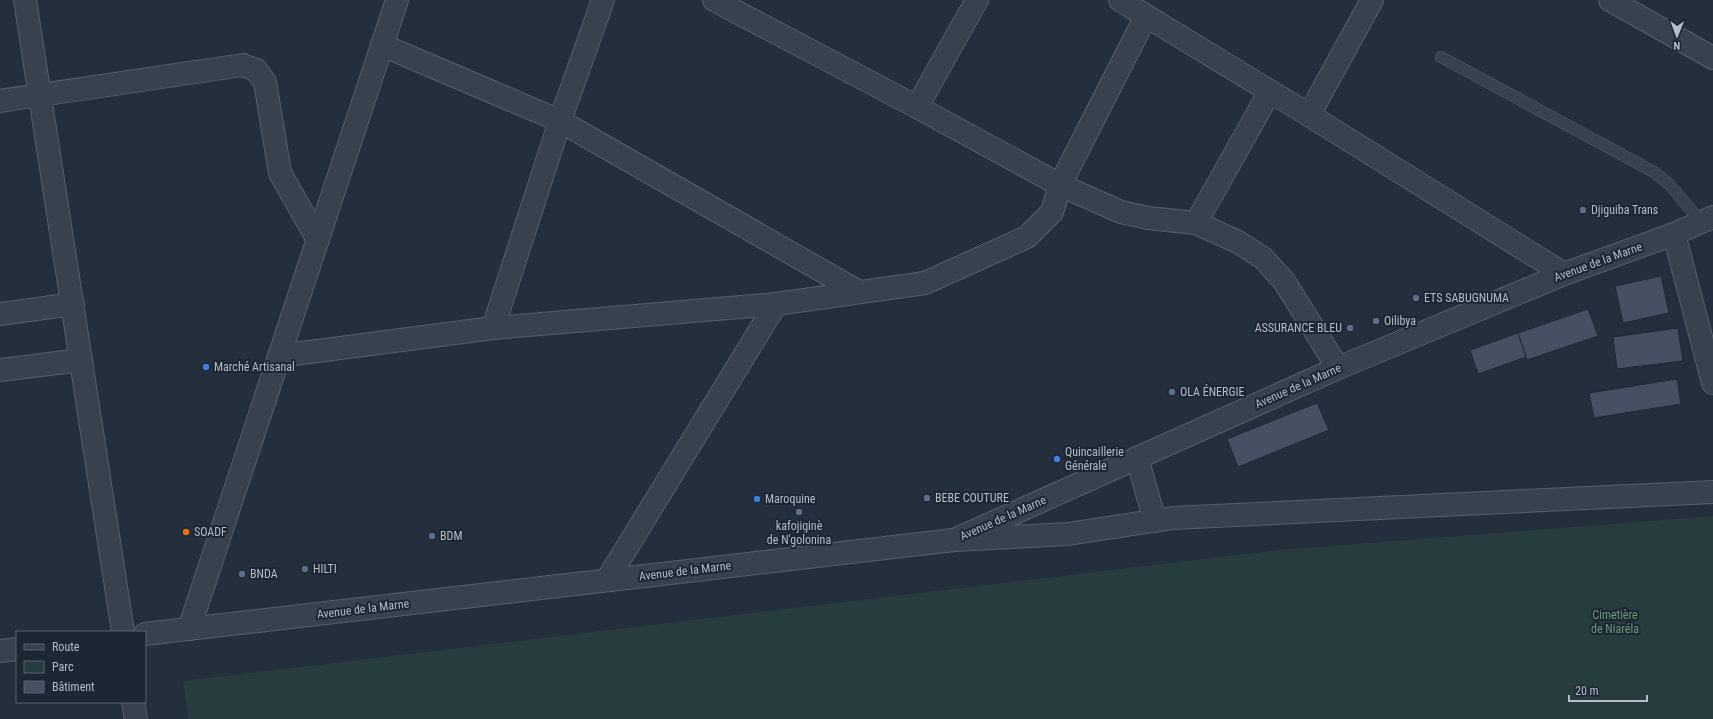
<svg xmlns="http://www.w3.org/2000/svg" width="1713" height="719" font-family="'Roboto Condensed',sans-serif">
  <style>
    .green { fill: #263c3f }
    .building { fill: #455162; stroke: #1f2835 }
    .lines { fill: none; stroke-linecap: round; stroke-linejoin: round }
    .service-casing { stroke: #565f6c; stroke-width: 12 }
    .minor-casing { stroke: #565f6c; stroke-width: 24 }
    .tertiary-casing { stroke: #565f6c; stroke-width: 24 }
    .service { stroke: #38414e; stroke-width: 11 }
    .minor { stroke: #38414e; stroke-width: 22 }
    .tertiary { stroke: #38414e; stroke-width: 22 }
    .service-dot { fill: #5c6f8a; stroke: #1d2633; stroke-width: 1.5 }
    .shop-dot { fill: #3f7fe0; stroke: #1d2633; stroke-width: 1.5 }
    .food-dot { fill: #e8710a; stroke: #1d2633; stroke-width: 1.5 }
    .labels { text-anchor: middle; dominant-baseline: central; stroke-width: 4; stroke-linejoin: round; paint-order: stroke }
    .poi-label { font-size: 12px; fill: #b4bcc9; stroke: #1d2633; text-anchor: start }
    .street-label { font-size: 12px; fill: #b4bcc9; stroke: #1d2633 }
    .park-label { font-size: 12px; fill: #6b9a76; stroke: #1d2633 }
  </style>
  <rect width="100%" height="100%" fill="#242f3e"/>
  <path class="green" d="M 1713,516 L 1713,719 L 188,719 L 183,681 L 1279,550 Z"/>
  <g class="building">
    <path d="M 1661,276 L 1669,313 L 1623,323 L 1615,286 Z"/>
    <path d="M 1588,309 L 1598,336 L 1527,360 L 1518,333 Z"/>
    <path d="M 1678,328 L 1683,361 L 1617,369 L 1613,337 Z"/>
    <path d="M 1518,333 L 1526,357 L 1478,374 L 1470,350 Z"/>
    <path d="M 1677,379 L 1681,404 L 1594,418 L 1589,393 Z"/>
    <path d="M 1317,403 L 1329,430 L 1238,467 L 1227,439 Z"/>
  </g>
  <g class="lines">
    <defs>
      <path id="service" d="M 1441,57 L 1654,172 L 1669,184 L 1701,222"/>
      <g id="minor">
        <path d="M 25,0 L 123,632"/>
        <path d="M 714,0 L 917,107 L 1060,185 L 1121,212 L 1148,218 L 1196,223 L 1238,242 L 1263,258 L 1284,281 L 1338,368"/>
        <path d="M 1120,0 L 1309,115 L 1564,274"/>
        <path d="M 1610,0 L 1713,58"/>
        <path d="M 382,45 L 560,121 L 859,292"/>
        <path d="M 0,101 L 243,65 L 256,70 L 265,82 L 280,173 L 318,240"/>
        <path d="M 917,107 L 977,0"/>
        <path d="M 1309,115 L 1372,0"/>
        <path d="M 1196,223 L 1270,91"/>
        <path d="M 1674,234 L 1713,383"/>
        <path d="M 0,314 L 73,304"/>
        <path d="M 493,328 L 560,121 L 603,0"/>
        <path d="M 279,356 L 493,328 L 776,304 L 925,283 L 1027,237 L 1052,212 L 1060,185 L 1146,16"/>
        <path d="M 0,370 L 81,360"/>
        <path d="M 1137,458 L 1155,521"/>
        <path d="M 954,540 L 1068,534 L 1173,518 L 1713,492"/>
        <path d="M 607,580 L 776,304"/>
        <path d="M 189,629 L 397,0"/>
        <path d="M 133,702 L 136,719"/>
      </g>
      <g id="tertiary">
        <path d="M 145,634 L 954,540 L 1338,368 L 1564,274 L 1674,234 L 1713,217"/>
        <path d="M 0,651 L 17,649"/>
      </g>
    </defs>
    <use href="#service" class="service-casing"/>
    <use href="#minor" class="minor-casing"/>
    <use href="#tertiary" class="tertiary-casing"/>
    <use href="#service" class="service"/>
    <use href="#minor" class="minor"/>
    <use href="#tertiary" class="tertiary"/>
  </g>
  <g class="service-dot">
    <circle cx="1583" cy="210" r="4"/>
    <circle cx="1416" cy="298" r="4"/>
    <circle cx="1376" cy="321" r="4"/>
    <circle cx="1350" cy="328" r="4"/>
    <circle cx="1172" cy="392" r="4"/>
    <circle cx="927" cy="498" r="4"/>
    <circle cx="799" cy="512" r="4"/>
    <circle cx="432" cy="536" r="4"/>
    <circle cx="305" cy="569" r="4"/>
    <circle cx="242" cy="574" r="4"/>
  </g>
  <g class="shop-dot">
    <circle cx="206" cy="367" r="4"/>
    <circle cx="1057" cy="459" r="4"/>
    <circle cx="757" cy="499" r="4"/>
  </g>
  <circle class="food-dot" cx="186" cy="532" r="4"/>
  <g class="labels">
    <g class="poi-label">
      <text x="1591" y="210">Djiguiba Trans</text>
      <text x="1424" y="298">ETS SABUGNUMA</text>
      <text x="1384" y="321">Oilibya</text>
      <text x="1342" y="328" text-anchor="end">ASSURANCE BLEU</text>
      <text x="214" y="367">Marché Artisanal</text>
      <text x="1180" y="392">OLA ÉNERGIE</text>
      <text x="1065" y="452">Quincaillerie<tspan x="1065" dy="14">Générale</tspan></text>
      <text x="935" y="498">BEBE COUTURE</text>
      <text x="765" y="499">Maroquine</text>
      <text x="799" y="526" text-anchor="middle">kafojiginè<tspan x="799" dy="14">de N'golonina</tspan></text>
      <text x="194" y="532">SOADF</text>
      <text x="440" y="536">BDM</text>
      <text x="313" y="569">HILTI</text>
      <text x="250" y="574">BNDA</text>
    </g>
    <g class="street-label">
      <text transform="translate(1598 262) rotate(-20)">Avenue de la Marne</text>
      <text transform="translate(1298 386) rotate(-24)">Avenue de la Marne</text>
      <text transform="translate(1003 518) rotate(-24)">Avenue de la Marne</text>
      <text transform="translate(685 571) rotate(-7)">Avenue de la Marne</text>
      <text transform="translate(363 609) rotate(-7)">Avenue de la Marne</text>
    </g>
    <g class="park-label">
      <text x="1615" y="615">Cimetière<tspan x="1615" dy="14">de Niaréla</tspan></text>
    </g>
  </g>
  <rect x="16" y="631" width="130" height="72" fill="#1d2633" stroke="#59626f"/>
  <rect x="24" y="644" width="20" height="6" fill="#38414e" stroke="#59626f"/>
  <text x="52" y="651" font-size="12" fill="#b4bcc9">Route</text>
  <rect x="24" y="661" width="20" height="12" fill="#263c3f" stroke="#59626f"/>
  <text x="52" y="671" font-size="12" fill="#b4bcc9">Parc</text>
  <rect x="24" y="681" width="20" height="12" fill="#455162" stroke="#59626f"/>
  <text x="52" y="691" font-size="12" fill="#b4bcc9">Bâtiment</text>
  <g transform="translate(1677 36) rotate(181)" stroke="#1d2633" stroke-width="3" paint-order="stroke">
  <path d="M0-3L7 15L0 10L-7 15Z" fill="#b4bcc9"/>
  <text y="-6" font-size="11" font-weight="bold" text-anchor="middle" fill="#b4bcc9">N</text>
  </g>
  <path d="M1569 695v6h78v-6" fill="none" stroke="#b4bcc9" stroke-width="2"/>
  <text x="1575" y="695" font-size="12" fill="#b4bcc9" stroke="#1d2633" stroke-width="3" paint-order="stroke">20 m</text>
</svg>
